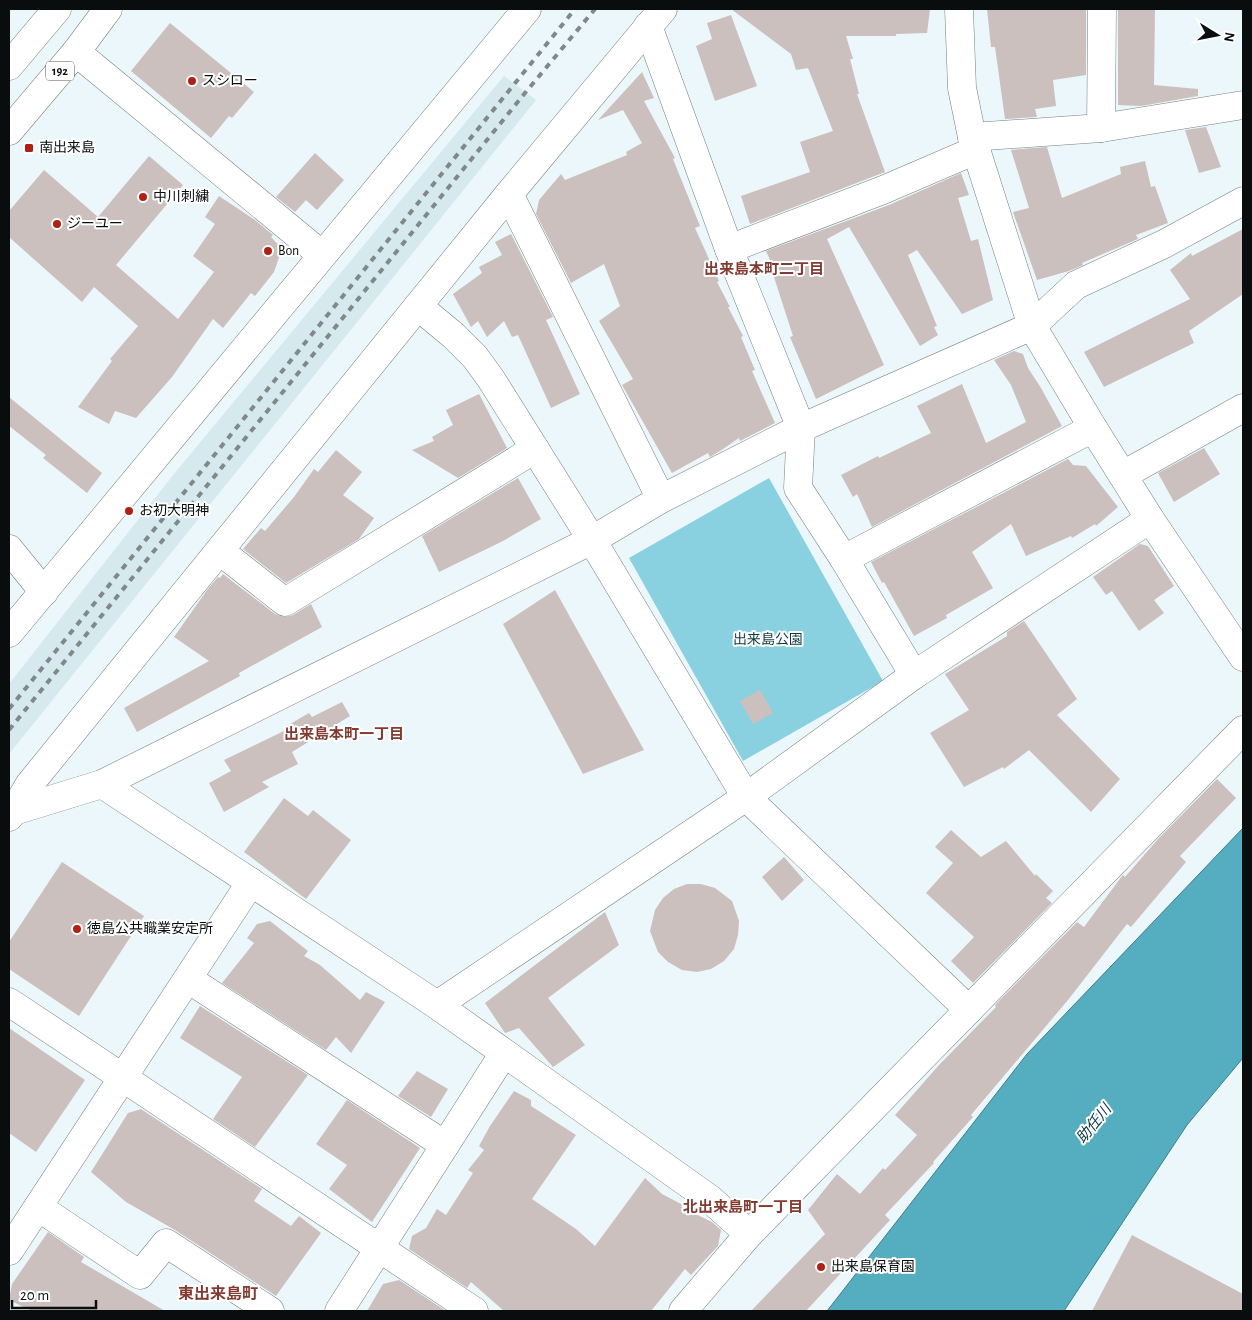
<svg xmlns="http://www.w3.org/2000/svg" width="1252" height="1320" font-family="'Alegreya Sans','Noto Sans JP',sans-serif">
  <style>
    .built { fill: #d5e9ee }
    .green { fill: #89d1e0 }
    .water { fill: #54aec0; stroke: #3e7e8b }
    .building { fill: #cbc0bd }
    .lines { fill: none; stroke-linecap: round; stroke-linejoin: round }
    .minor-casing { stroke: #768083; stroke-width: 29 }
    .highway-casing { stroke: #768083; stroke-width: 29 }
    .minor { stroke: #fff; stroke-width: 28 }
    .highway { stroke: #fff; stroke-width: 28 }
    .rail { stroke: #80888a; stroke-width: 4; stroke-dasharray: 6 6; stroke-linecap: butt }
    .poi-dot { fill: #b02115; stroke: #fff; stroke-width: 2 }
    .labels { text-anchor: middle; dominant-baseline: central; stroke-width: 4; stroke-linejoin: round; paint-order: stroke }
    .shield { fill: #fff; stroke: #535656; stroke-width: 1 }
    .shield-label { font-size: 12px; font-weight: bold; fill: #090d0e }
    .poi-label { font-size: 14px; fill: #090d0e; stroke: #fff; text-anchor: start }
    .park-label { font-size: 14px; fill: #0e3941; stroke: #fff }
    .neighbourhood-label { font-size: 15px; font-weight: bold; fill: #823b31; stroke: #fff }
    .water-label { font-size: 15px; font-style: italic; fill: #07343c; stroke: #fff }
    .quarter-label { font-size: 16px; font-weight: bold; fill: #823b31; stroke: #fff }
  </style>
  <rect width="100%" height="100%" fill="#ebf7fa"/>
  <path class="built" d="M 504,76 L 536,100 L 9,754 L 9,684 L 174,474 Z"/>
  <path class="green" d="M 769,478 L 883,681 L 743,761 L 629,558 Z"/>
  <path class="water" d="M 1243,828 L 1243,1058 L 1187,1125 L 1064,1311 L 827,1311 L 1027,1054 Z"/>
  <g class="building">
    <path d="M 731,9 L 930,9 L 927,33 L 896,34 L 896,36 L 846,36 L 853,59 L 850,59 L 859,94 L 857,94 L 885,172 L 750,224 L 741,196 L 810,172 L 800,142 L 833,131 L 808,68 L 796,70 L 791,54 Z"/>
    <path d="M 987,9 L 1086,9 L 1086,75 L 1053,80 L 1056,106 L 1035,109 L 1037,117 L 1005,119 L 995,47 L 991,47 Z"/>
    <path d="M 1118,9 L 1155,9 L 1154,85 L 1198,89 L 1198,96 L 1141,106 L 1118,105 Z"/>
    <path d="M 731,15 L 757,86 L 715,101 L 696,46 L 712,39 L 707,23 Z"/>
    <path d="M 170,23 L 254,92 L 232,118 L 229,116 L 211,138 L 131,71 Z"/>
    <path d="M 642,72 L 654,98 L 644,101 L 675,158 L 673,159 L 700,226 L 695,228 L 719,281 L 717,282 L 730,307 L 728,307 L 743,336 L 741,337 L 755,370 L 752,371 L 775,423 L 740,441 L 739,438 L 720,451 L 710,457 L 708,453 L 672,473 L 622,385 L 633,379 L 599,321 L 620,306 L 604,264 L 571,283 L 536,214 L 539,200 L 561,174 L 565,180 L 627,155 L 626,152 L 642,143 L 623,110 L 598,120 Z"/>
    <path d="M 1206,127 L 1221,167 L 1199,173 L 1185,130 Z"/>
    <path d="M 1047,147 L 1062,198 L 1121,174 L 1120,167 L 1145,161 L 1151,187 L 1155,186 L 1168,223 L 1136,235 L 1138,239 L 1082,263 L 1083,265 L 1069,271 L 1037,280 L 1013,212 L 1029,208 L 1011,150 Z"/>
    <path d="M 315,153 L 344,180 L 317,210 L 306,200 L 295,212 L 276,197 Z"/>
    <path d="M 149,156 L 183,185 L 116,265 L 178,319 L 214,272 L 193,256 L 215,224 L 205,217 L 219,196 L 255,220 L 273,235 L 271,237 L 282,249 L 274,272 L 255,296 L 251,293 L 223,328 L 213,319 L 172,377 L 136,418 L 115,411 L 109,424 L 78,407 L 112,361 L 110,359 L 138,326 L 94,287 L 82,302 L 9,237 L 9,211 L 44,170 L 98,217 Z"/>
    <path d="M 961,173 L 969,195 L 958,198 L 971,241 L 978,239 L 993,300 L 962,314 L 917,250 L 908,255 L 937,326 L 934,327 L 938,335 L 920,346 L 849,227 L 827,239 L 884,365 L 816,399 L 790,337 L 793,336 L 773,274 L 776,273 L 766,251 L 889,205 Z"/>
    <path d="M 1243,229 L 1243,294 L 1189,331 L 1194,343 L 1104,387 L 1084,352 L 1190,299 L 1170,270 L 1191,253 L 1192,256 Z"/>
    <path d="M 511,234 L 553,317 L 546,320 L 580,394 L 551,408 L 518,335 L 512,337 L 504,321 L 487,337 L 478,321 L 471,327 L 453,294 L 482,273 L 479,267 L 502,255 L 495,242 Z"/>
    <path d="M 1014,351 L 1023,354 L 1028,368 L 1041,388 L 1062,426 L 872,527 L 857,494 L 853,497 L 841,475 L 878,456 L 879,458 L 931,433 L 917,406 L 962,384 L 986,443 L 1026,422 L 1011,385 L 994,360 Z"/>
    <path d="M 479,394 L 507,448 L 458,478 L 412,450 L 434,441 L 432,437 L 453,425 L 446,410 Z"/>
    <path d="M 9,397 L 102,473 L 87,493 L 43,458 L 46,455 L 9,426 Z"/>
    <path d="M 1204,448 L 1220,474 L 1174,502 L 1158,473 Z"/>
    <path d="M 336,450 L 362,472 L 343,495 L 374,518 L 359,539 L 286,583 L 243,549 L 261,528 L 265,531 L 294,497 L 314,469 L 318,472 Z"/>
    <path d="M 1068,459 L 1073,465 L 1086,466 L 1118,507 L 1096,526 L 1095,524 L 1072,538 L 1071,536 L 1026,556 L 1011,524 L 972,552 L 993,588 L 946,615 L 947,618 L 914,636 L 884,582 L 882,583 L 871,562 Z"/>
    <path d="M 518,478 L 541,519 L 503,541 L 439,572 L 422,536 Z"/>
    <path d="M 1140,544 L 1148,546 L 1174,586 L 1154,600 L 1164,613 L 1139,631 L 1112,591 L 1106,595 L 1093,577 Z"/>
    <path d="M 223,574 L 275,614 L 284,617 L 293,615 L 311,604 L 322,627 L 239,673 L 240,676 L 137,732 L 124,708 L 209,661 L 174,637 L 207,590 L 218,577 L 220,578 Z"/>
    <path d="M 555,590 L 644,750 L 583,774 L 503,624 Z"/>
    <path d="M 1024,621 L 1077,699 L 1057,715 L 1120,779 L 1091,812 L 1029,750 L 1004,769 L 1003,767 L 964,787 L 930,733 L 969,710 L 945,674 L 1007,636 L 1007,632 Z"/>
    <path d="M 760,690 L 773,713 L 753,724 L 740,701 Z"/>
    <path d="M 342,702 L 350,716 L 292,752 L 298,764 L 262,782 L 269,787 L 224,812 L 209,783 L 231,771 L 224,760 L 286,730 L 285,727 L 309,713 L 312,717 Z"/>
    <path d="M 1217,779 L 1236,798 L 1180,856 L 1186,862 L 1131,927 L 1127,924 L 1068,1000 L 971,1115 L 973,1117 L 933,1162 L 934,1163 L 885,1215 L 890,1220 L 806,1311 L 751,1311 L 825,1234 L 808,1210 L 837,1174 L 860,1194 L 883,1168 L 885,1170 L 917,1135 L 895,1115 L 939,1065 L 996,1007 L 995,1005 L 1077,922 L 1084,927 L 1122,876 L 1123,875 L 1125,877 L 1158,839 Z"/>
    <path d="M 284,798 L 308,816 L 313,810 L 351,840 L 306,899 L 244,852 Z"/>
    <path d="M 951,830 L 981,857 L 1006,841 L 1035,876 L 1036,874 L 1053,891 L 1046,898 L 1052,903 L 973,983 L 951,961 L 974,937 L 926,893 L 953,863 L 935,847 Z"/>
    <path d="M 784,857 L 804,880 L 782,901 L 762,877 Z"/>
    <path d="M 62,862 L 144,916 L 79,1016 L 9,969 L 9,942 Z"/>
    <path d="M 687,884 L 701,884 L 715,888 L 732,901 L 739,921 L 738,935 L 734,949 L 724,961 L 711,969 L 697,972 L 682,970 L 668,962 L 658,952 L 650,931 L 655,910 L 663,898 L 674,889 Z"/>
    <path d="M 605,912 L 619,945 L 548,998 L 585,1045 L 553,1067 L 519,1028 L 505,1033 L 485,1003 Z"/>
    <path d="M 270,921 L 308,951 L 304,956 L 320,965 L 360,1000 L 366,992 L 385,1002 L 351,1053 L 336,1037 L 326,1050 L 222,983 L 254,943 L 247,938 L 257,924 Z"/>
    <path d="M 200,1006 L 308,1075 L 255,1147 L 213,1119 L 242,1077 L 180,1038 Z"/>
    <path d="M 9,1028 L 85,1080 L 36,1152 L 9,1133 Z"/>
    <path d="M 417,1071 L 448,1089 L 431,1117 L 398,1096 Z"/>
    <path d="M 514,1091 L 531,1100 L 531,1106 L 576,1135 L 532,1199 L 576,1229 L 595,1246 L 645,1178 L 662,1194 L 683,1205 L 681,1207 L 712,1222 L 721,1230 L 718,1246 L 691,1275 L 685,1269 L 651,1311 L 504,1311 L 471,1282 L 467,1288 L 409,1249 L 412,1236 L 426,1228 L 437,1209 L 446,1215 L 473,1173 L 468,1170 L 484,1150 L 479,1146 L 490,1126 Z"/>
    <path d="M 347,1100 L 420,1148 L 372,1222 L 329,1189 L 347,1165 L 316,1144 Z"/>
    <path d="M 141,1109 L 262,1189 L 254,1201 L 291,1226 L 299,1216 L 321,1233 L 276,1296 L 175,1230 L 126,1202 L 91,1172 L 128,1113 Z"/>
    <path d="M 48,1232 L 84,1257 L 81,1262 L 165,1311 L 32,1311 L 9,1300 L 12,1284 Z"/>
    <path d="M 1132,1235 L 1243,1294 L 1243,1311 L 1092,1311 Z"/>
    <path d="M 399,1280 L 446,1311 L 367,1311 L 383,1284 Z"/>
  </g>
  <g class="lines">
    <defs>
      <g id="minor">
        <path d="M 959,9 L 962,88 L 972,137 L 1032,326 L 1093,428 L 1150,519 L 1243,657"/>
        <path d="M 648,26 L 729,249 L 801,428 L 798,488 L 844,559 L 914,675"/>
        <path d="M 76,52 L 322,255"/>
        <path d="M 1101,128 L 1102,9"/>
        <path d="M 972,137 L 1101,128 L 1243,105"/>
        <path d="M 509,194 L 661,499"/>
        <path d="M 729,249 L 883,190 L 976,150"/>
        <path d="M 418,306 L 454,336 L 475,357 L 491,379 L 592,540 L 746,797 L 969,1010"/>
        <path d="M 1123,475 L 1243,408"/>
        <path d="M 9,549 L 44,592"/>
        <path d="M 220,551 L 285,602 L 535,449"/>
        <path d="M 844,559 L 1093,428"/>
        <path d="M 9,633 L 527,9"/>
        <path d="M 102,784 L 437,1005 L 710,1199 L 749,1234"/>
        <path d="M 14,811 L 29,785 L 509,194 L 663,9"/>
        <path d="M 9,817 L 14,811 L 102,784 L 592,540 L 661,499 L 801,428 L 1032,326 L 1076,285 L 1164,244 L 1243,201"/>
        <path d="M 188,979 L 445,1145"/>
        <path d="M 9,1002 L 474,1311"/>
        <path d="M 437,1005 L 746,797 L 914,675 L 1150,519"/>
        <path d="M 38,1207 L 140,1275 L 166,1243 L 270,1311"/>
        <path d="M 9,1251 L 251,882"/>
        <path d="M 339,1311 L 504,1053"/>
        <path d="M 683,1311 L 749,1234 L 1243,730"/>
      </g>
      <g id="highway">
        <path d="M 9,66 L 57,9"/>
        <path d="M 9,131 L 76,52 L 108,9"/>
      </g>
    </defs>
    <use href="#minor" class="minor-casing"/>
    <use href="#highway" class="highway-casing"/>
    <use href="#minor" class="minor"/>
    <use href="#highway" class="highway"/>
    <g class="rail">
      <path d="M 9,709 L 575,9"/>
      <path d="M 9,730 L 525,93 L 595,9"/>
    </g>
  </g>
  <g class="poi-dot">
    <circle cx="192" cy="81" r="5"/>
    <rect x="24" y="143" width="10" height="10" rx="2.5"/>
    <circle cx="143" cy="197" r="5"/>
    <circle cx="57" cy="224" r="5"/>
    <circle cx="268" cy="251" r="5"/>
    <circle cx="129" cy="511" r="5"/>
    <circle cx="77" cy="929" r="5"/>
    <circle cx="821" cy="1267" r="5"/>
  </g>
  <g class="labels">
    <rect class="shield" x="46" y="61.5" width="28" height="19" rx="4"/>
    <g class="shield-label">
      <text x="60" y="71">192</text>
    </g>
    <g class="poi-label">
      <text x="202" y="81">スシロー</text>
      <text x="39" y="148">南出来島</text>
      <text x="153" y="197">中川刺繍</text>
      <text x="67" y="224">ジーユー</text>
      <text x="278" y="251">Bon</text>
      <text x="139" y="511">お初大明神</text>
      <text x="87" y="929">徳島公共職業安定所</text>
      <text x="831" y="1267">出来島保育園</text>
    </g>
    <g class="park-label">
      <text x="768" y="640">出来島公園</text>
    </g>
    <g class="neighbourhood-label">
      <text x="764" y="269">出来島本町二丁目</text>
      <text x="344" y="734">出来島本町一丁目</text>
      <text x="743" y="1207">北出来島町一丁目</text>
    </g>
    <g class="water-label">
      <text transform="translate(1094 1124) rotate(-51)">助任川</text>
    </g>
    <g class="quarter-label">
      <text x="218" y="1294">東出来島町</text>
    </g>
  </g>
  <rect width="1252" height="1320" fill="none" stroke="#090d0e" stroke-width="20"/>
  <g transform="translate(1217 35) rotate(100)" stroke="#ffffff" stroke-width="4" paint-order="stroke">
  <path d="M0-4L9 19L0 12L-9 19Z" fill="#090d0e"/>
  <text y="-8" font-size="14" font-weight="bold" text-anchor="middle" fill="#090d0e">N</text>
  </g>
  <path d="M12 1300v8h84v-8" fill="none" stroke="#090d0e" stroke-width="2.5"/>
  <text x="20" y="1300" font-size="15" fill="#090d0e" stroke="#ffffff" stroke-width="4" paint-order="stroke">20 m</text>
</svg>
